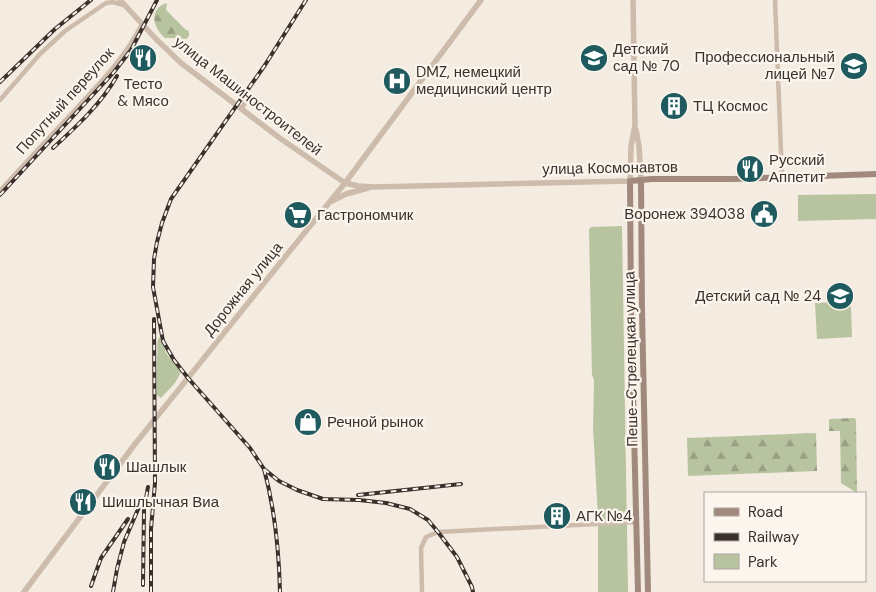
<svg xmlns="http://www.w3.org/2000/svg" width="876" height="592" font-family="'DM Sans',sans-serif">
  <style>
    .green { fill: #b8c4a0 }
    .forest { fill: url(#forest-firs) }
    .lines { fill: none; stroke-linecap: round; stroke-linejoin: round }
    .minor { stroke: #cdbbac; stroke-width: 4.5 }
    .tertiary { stroke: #cdbbac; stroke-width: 5.5 }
    .secondary { stroke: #a18a7d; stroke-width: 6 }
    .rail-casing { stroke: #3b302b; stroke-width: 4 }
    .rail { stroke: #fbf5ee; stroke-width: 2; stroke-dasharray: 5.5; stroke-linecap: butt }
    .labels { text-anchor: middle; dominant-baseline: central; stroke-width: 4.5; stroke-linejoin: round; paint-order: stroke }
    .poi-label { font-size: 15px; fill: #3b302b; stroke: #fbf5ee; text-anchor: start }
    .street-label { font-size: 15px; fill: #3b302b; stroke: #fbf5ee }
  </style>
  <defs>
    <pattern id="forest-firs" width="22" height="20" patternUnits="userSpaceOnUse" patternTransform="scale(1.25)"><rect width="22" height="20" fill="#b8c4a0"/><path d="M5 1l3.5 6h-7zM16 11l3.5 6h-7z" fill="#97a083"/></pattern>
  </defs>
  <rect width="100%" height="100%" fill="#f4ebe1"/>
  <g class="green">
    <path d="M 876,194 L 876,219 L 798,221 L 798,195 Z"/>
    <path d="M 622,226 L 628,592 L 598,592 L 598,517 L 593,428 L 594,380 L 592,375 L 589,230 L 591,227 Z"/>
    <path d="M 832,302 L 832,307 L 851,306 L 852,337 L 817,339 L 815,303 Z"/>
    <path d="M 159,337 L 163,344 L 166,353 L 181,372 L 175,383 L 161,398 L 157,395 L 157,358 C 159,351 155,346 159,337 Z"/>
  </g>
  <g class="forest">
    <path d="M 167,3 L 166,10 L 186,30 L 189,31 L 189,36 L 186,39 L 173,38 L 165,38 C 153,28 148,9 167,3 Z"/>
    <path d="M 855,418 L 856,421 L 857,493 L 841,483 L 840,431 L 829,431 L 829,419 Z"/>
    <path d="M 816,433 L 817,471 L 688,476 L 687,438 Z"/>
  </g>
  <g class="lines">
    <g class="minor">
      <path d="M 775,0 L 782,177"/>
      <path d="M 0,100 L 40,54 L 65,31 L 106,3 L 113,2 L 123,5"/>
      <path d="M 241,109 L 251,94"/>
      <path d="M 0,191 C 24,164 49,138 73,112 C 99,84 125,58 142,24"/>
      <path d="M 422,592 L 421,548 L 426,537 L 438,532 L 636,522"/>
    </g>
    <g class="tertiary">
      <path d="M 120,0 L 155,38 L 181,63 L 281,139 L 345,183 L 358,186 L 373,187 L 630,181 L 631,146 L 635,125 L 633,0"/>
      <path d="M 636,130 L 639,146 L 641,180"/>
      <path d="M 332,201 L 346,194 L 368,188"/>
      <path d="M 24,592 L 135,444 L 289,252 L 345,183 L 481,0"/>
    </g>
    <g class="secondary">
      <path d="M 641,180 L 642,311 L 648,592"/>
      <path d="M 638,592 L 631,311 L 630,181 L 652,179 L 732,179 L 876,174"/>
    </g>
    <defs>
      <g id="rail">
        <path d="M 306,0 L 265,65 L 171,199 L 162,223 L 157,242 L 154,259 L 153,287 L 163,341 L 174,360 L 188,378 L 250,448 L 264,469 L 279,481 L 297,490 L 323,499 L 359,500 L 386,503 L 410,509 L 428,520 L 438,532 L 457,557 L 472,587 L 473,592"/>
        <path d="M 0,82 L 55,29 L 91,0"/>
        <path d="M 53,148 C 77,126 101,104 117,76"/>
        <path d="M 0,195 L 114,72 L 131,50 L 157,0"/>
        <path d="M 264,469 C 275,510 279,550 280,592"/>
        <path d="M 358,495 L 461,484"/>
        <path d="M 143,585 L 144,510 L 148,487"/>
        <path d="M 91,586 L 101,558 L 128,519"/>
        <path d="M 113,592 L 117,569 L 124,542 L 142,500"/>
        <path d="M 151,592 L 151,529 L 155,483 L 154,319"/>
      </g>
    </defs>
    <use href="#rail" class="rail-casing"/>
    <use href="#rail" class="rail"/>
  </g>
  <defs>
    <symbol id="restaurant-disc" viewBox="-11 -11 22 22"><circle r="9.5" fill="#1f5a5e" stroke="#fbf5ee"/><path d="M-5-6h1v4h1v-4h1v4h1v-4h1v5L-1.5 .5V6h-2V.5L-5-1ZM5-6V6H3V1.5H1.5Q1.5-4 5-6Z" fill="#fff"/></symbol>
    <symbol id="school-disc" viewBox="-11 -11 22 22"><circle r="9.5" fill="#1f5a5e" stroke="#fbf5ee"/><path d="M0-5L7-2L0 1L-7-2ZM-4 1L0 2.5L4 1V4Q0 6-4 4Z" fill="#fff"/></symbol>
    <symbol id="university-disc" viewBox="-11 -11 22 22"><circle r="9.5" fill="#1f5a5e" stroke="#fbf5ee"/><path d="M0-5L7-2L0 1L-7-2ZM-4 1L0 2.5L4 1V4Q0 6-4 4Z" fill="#fff"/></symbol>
    <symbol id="hospital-disc" viewBox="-11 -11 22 22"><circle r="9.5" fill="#1f5a5e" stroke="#fbf5ee"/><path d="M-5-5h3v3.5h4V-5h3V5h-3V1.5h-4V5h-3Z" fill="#fff"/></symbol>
    <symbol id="building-disc" viewBox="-11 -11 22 22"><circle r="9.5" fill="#1f5a5e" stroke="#fbf5ee"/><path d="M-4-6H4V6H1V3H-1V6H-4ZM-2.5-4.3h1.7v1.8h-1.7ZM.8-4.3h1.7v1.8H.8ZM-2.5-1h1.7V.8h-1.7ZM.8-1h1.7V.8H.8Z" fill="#fff"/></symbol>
    <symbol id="civic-disc" viewBox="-11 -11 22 22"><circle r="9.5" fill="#1f5a5e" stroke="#fbf5ee"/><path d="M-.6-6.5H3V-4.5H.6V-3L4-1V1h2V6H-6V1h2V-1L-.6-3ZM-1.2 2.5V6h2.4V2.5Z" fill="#fff"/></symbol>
    <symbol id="supermarket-disc" viewBox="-11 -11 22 22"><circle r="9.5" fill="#1f5a5e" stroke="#fbf5ee"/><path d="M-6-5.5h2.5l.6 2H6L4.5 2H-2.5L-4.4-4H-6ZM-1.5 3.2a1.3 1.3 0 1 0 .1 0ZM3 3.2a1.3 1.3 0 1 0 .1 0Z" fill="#fff"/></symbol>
    <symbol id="shop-disc" viewBox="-11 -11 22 22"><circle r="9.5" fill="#1f5a5e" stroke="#fbf5ee"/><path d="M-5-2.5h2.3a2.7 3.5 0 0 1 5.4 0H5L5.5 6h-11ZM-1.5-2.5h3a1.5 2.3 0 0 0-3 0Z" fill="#fff"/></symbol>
  </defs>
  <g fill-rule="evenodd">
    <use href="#restaurant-disc" x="127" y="42" width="32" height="32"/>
    <use href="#school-disc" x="578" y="42" width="32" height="32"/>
    <use href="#university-disc" x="838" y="50" width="32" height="32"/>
    <use href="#hospital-disc" x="381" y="65" width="32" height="32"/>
    <use href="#building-disc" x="658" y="90" width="32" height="32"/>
    <use href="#restaurant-disc" x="734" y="153" width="32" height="32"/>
    <use href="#civic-disc" x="748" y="198" width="32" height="32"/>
    <use href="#supermarket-disc" x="282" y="199" width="32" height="32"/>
    <use href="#school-disc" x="824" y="280" width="32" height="32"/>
    <use href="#shop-disc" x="292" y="406" width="32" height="32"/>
    <use href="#restaurant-disc" x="91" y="451" width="32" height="32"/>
    <use href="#restaurant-disc" x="67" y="486" width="32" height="32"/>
    <use href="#building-disc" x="541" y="500" width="32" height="32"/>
  </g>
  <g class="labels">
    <g class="poi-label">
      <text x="613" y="49">Детский<tspan x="613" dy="17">сад № 70</tspan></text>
      <text x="835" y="57" text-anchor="end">Профессиональный<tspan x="835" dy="17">лицей №7</tspan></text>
      <text x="416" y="72">DMZ, немецкий<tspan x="416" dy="17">медицинский центр</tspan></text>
      <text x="143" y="84" text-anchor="middle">Тесто<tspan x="143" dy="17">&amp; Мясо</tspan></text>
      <text x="693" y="106">ТЦ Космос</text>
      <text x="769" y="160">Русский<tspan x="769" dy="17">Аппетит</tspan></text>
      <text x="745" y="214" text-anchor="end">Воронеж 394038</text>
      <text x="317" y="215">Гастрономчик</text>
      <text x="821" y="296" text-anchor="end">Детский сад № 24</text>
      <text x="327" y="422">Речной рынок</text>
      <text x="126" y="467">Шашлык</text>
      <text x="102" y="502">Шишлычная Виа</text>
      <text x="576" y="516">АГК №4</text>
    </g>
    <g class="street-label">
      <text transform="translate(248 96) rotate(38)">улица Машиностроителей</text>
      <text transform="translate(65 101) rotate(-48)">Попутный переулок</text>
      <text transform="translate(610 168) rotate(-1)">улица Космонавтов</text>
      <text transform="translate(243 289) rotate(-51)">Дорожная улица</text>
      <text transform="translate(631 359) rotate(-91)">Пеше-Стрелецкая улица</text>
    </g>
  </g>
  <rect x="704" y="492" width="162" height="90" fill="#fbf5ee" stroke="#aea6a0"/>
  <rect x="714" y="508" width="25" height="8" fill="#a18a7d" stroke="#aea6a0"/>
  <text x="748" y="517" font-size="15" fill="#3b302b">Road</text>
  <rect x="714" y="533" width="25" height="8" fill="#3b302b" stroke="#aea6a0"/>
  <text x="748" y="542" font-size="15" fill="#3b302b">Railway</text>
  <rect x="714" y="554" width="25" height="15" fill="#b8c4a0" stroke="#aea6a0"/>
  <text x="748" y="567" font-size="15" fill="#3b302b">Park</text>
</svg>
